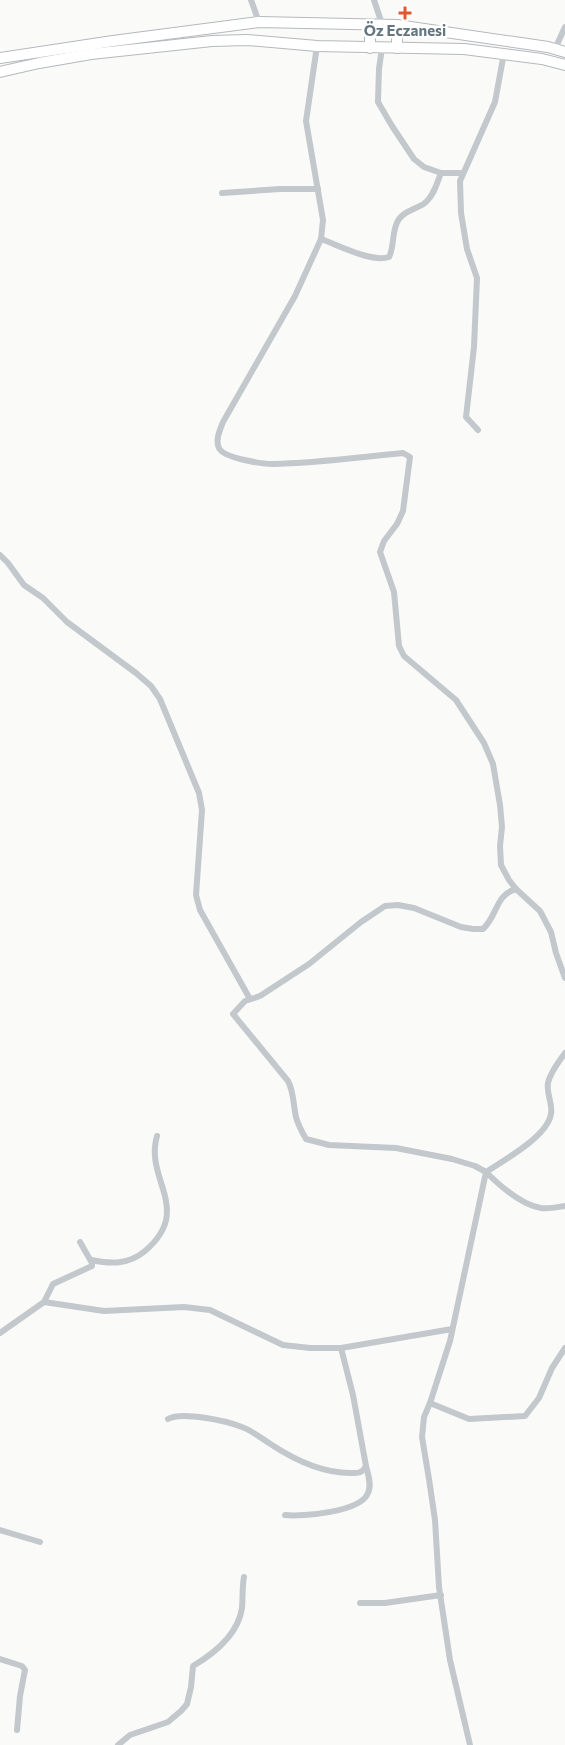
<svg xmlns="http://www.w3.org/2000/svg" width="565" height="1745" font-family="Commissioner,sans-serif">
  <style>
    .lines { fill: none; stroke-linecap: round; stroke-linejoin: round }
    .highway-casing { stroke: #b4b9bd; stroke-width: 12 }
    .minor { stroke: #c3c8cc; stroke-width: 6 }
    .highway { stroke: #fff; stroke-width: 10 }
    .poi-dot { fill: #e4572e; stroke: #fff; stroke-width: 2 }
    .labels { text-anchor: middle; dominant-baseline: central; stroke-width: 5; stroke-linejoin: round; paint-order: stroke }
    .poi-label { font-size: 15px; font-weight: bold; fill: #657683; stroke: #fff }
  </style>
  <rect width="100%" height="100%" fill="#fafaf8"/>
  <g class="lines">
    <defs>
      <g id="highway">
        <path d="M 370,48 L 370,24"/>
        <path d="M 397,48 L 397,25"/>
        <path d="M 0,58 L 113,41 L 259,22 L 397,25 L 548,47 L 565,52"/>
        <path d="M 0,72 L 39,63 L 91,54 L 212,41 L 247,40 L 317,46 L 464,49 L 542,59 L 565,65"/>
      </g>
    </defs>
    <use href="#highway" class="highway-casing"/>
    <g class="minor">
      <path d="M 251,0 L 259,22"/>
      <path d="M 374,0 L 382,24"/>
      <path d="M 317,46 L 306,121 L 323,220 L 321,239 L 295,296 L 223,422 C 220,430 215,440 219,448 C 223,458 262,464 273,464 C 316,463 360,457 403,453 L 410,457 L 403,511 L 397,524 L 384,541 L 380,552 L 394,592 L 399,646 L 404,656 L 456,700 L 484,743 L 493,764 L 500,805 L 502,827 L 500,846 L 501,865 L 509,880 L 516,889 L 540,911 L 551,932 L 556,953 L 565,978"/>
      <path d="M 382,48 L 379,69 L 378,102 L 392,126 L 414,159 L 424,167 L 441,173 L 462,173"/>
      <path d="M 555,49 L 565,27"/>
      <path d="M 222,193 L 280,189 L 318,189"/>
      <path d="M 321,239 C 338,245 372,263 389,257 C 395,246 391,230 399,219 C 405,210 418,209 426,202 C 434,195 437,183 441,173"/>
      <path d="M 478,430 L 466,417 L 474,347 L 477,278 L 467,249 L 461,213 L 460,181 L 495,102 L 504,53"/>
      <path d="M 0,555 L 8,563 L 24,585 L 43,598 L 67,622 L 136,673 L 151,686 L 160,699 L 199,793 L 202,810 L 196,895 L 200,910 L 250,999"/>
      <path d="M 565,1053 C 559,1061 550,1073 548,1083 C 546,1093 553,1104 551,1114 C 547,1137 504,1160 486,1172 C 500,1186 522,1205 541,1208 C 549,1209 558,1207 565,1206"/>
      <path d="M 91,1260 C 111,1264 128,1265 145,1251 C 194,1209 144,1180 157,1136"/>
      <path d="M 44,1302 L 104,1311 L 184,1307 L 210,1310 L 283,1345 L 310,1348 L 341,1348 L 452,1329"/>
      <path d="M 0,1333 L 44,1302 L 53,1284 L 92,1266 L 92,1263 L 80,1242"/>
      <path d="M 430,1403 L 469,1419 L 525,1416 L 539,1398 L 552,1368 L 565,1348"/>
      <path d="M 168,1419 C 182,1411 227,1421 242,1427 C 253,1431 262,1439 272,1445 C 295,1460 322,1473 350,1473 C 357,1473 362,1474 366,1466 L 353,1395 L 341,1348"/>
      <path d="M 285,1515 C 302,1517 361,1512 368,1493 C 372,1485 368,1474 366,1466"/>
      <path d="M 0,1530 L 40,1542"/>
      <path d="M 360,1603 L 385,1603 L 441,1595"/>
      <path d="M 0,1659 L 22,1666 L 25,1670 L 20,1696 L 17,1730"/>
      <path d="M 118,1745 L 130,1735 L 168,1722 L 181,1711 L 187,1704 L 191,1687 L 193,1666 C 215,1653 238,1635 242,1608 C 243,1598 242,1587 244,1577"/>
      <path d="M 470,1745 L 450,1660 L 439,1587 L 435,1520 L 429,1479 L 422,1437 L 424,1417 L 430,1403 L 450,1341 L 486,1172 L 475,1166 L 452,1159 L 396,1148 L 329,1145 L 306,1139 C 302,1132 298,1125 296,1117 C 293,1104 294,1092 288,1081 L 233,1014 L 245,1001 L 260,996 L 309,964 L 361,922 L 385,906 L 398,905 L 414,908 L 461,927 L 473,929 L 483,929 C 498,915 495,895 516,889"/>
    </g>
    <use href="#highway" class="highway"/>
  </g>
  <path class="poi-dot" d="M402.5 5.5h5v5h5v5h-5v5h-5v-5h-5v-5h5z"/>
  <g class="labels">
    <g class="poi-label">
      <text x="405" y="30">Öz Eczanesi</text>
    </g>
  </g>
</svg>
